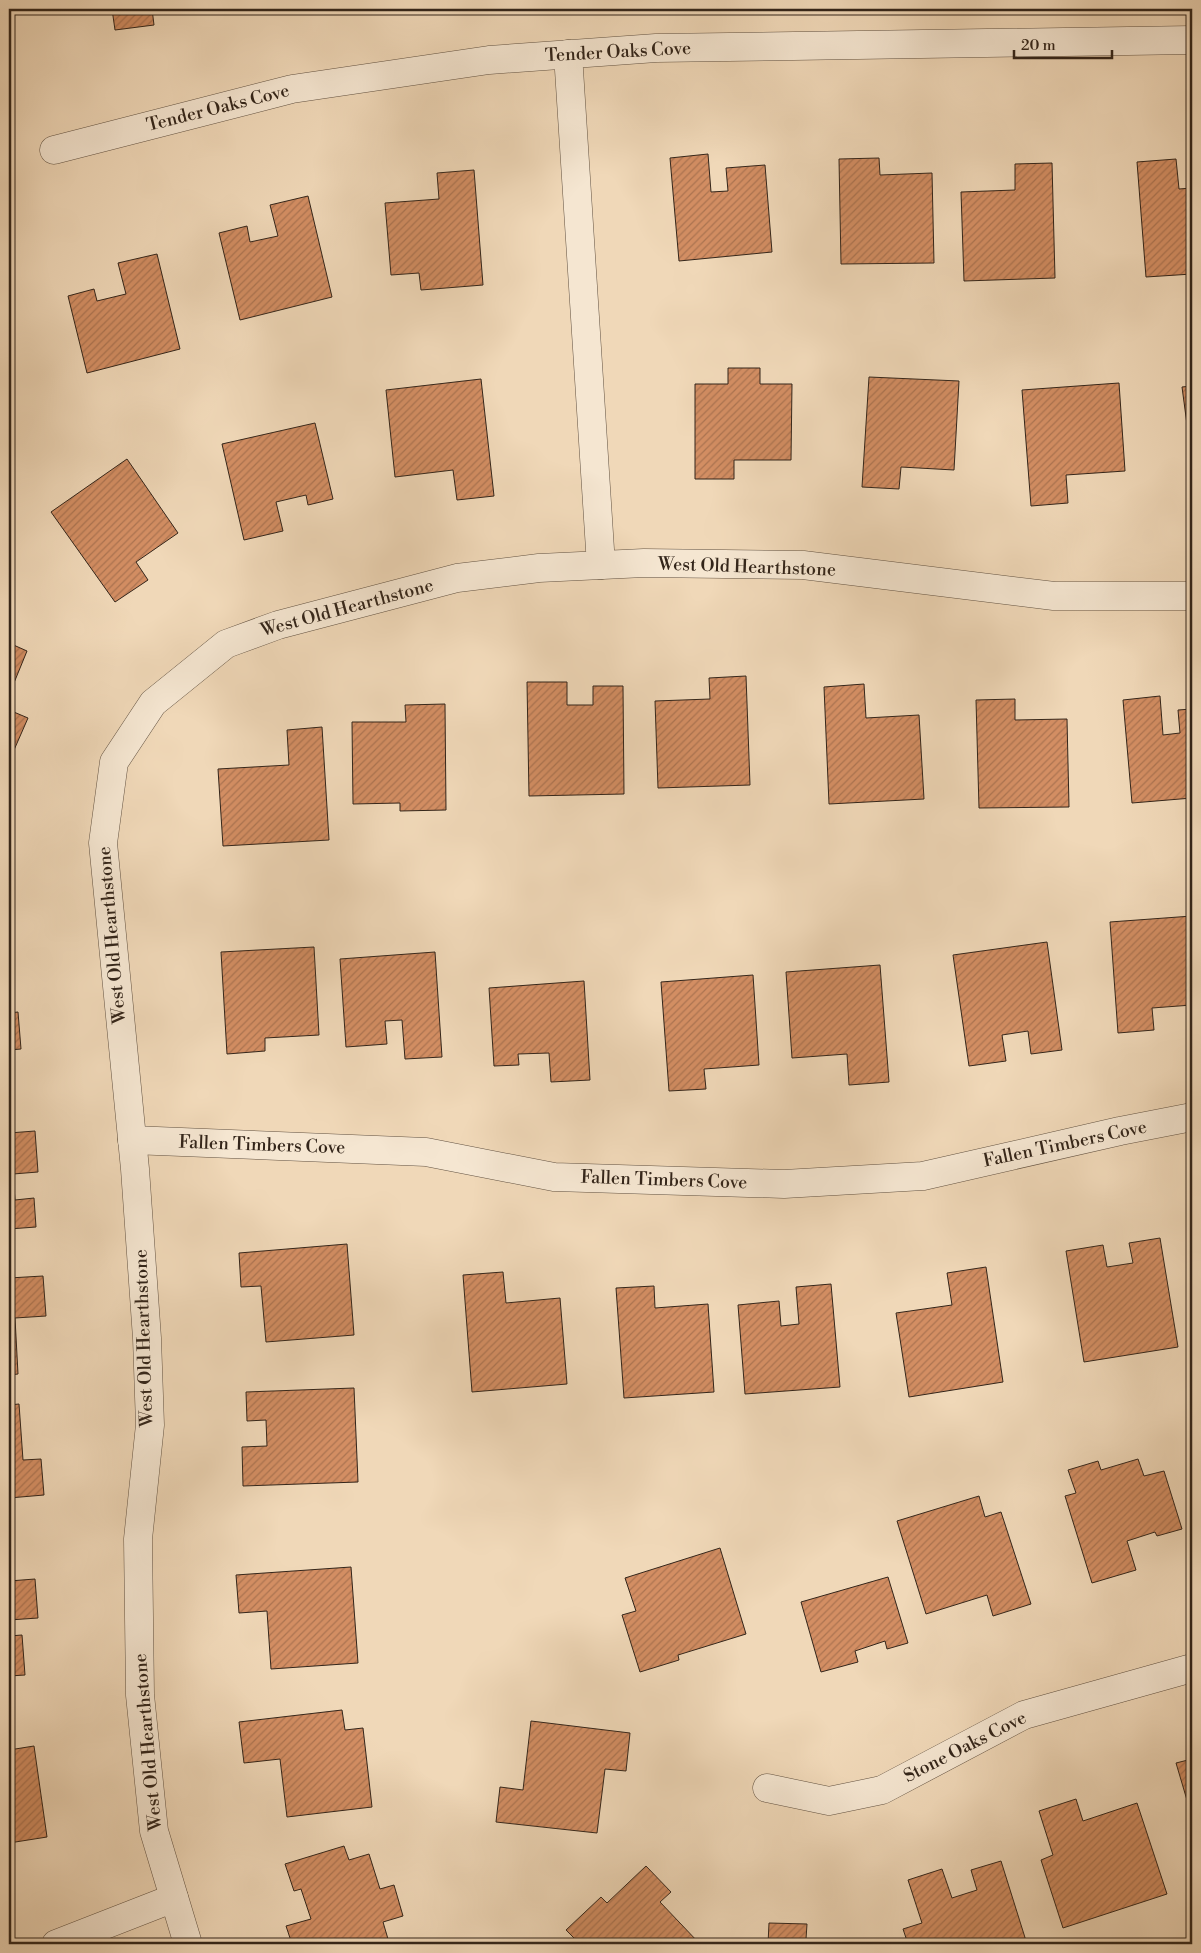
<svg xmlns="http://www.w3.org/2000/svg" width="1201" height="1953" font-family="'Libre Bodoni',serif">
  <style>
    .building { fill: url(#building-hatch); stroke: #33251a }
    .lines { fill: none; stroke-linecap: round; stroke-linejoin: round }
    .minor-casing { stroke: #625242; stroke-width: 29 }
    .minor { stroke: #f5e6d1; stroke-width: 28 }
    .labels { text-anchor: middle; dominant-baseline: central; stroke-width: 4; stroke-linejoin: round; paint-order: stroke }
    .street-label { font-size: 18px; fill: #33251a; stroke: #f5e6d1 }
  </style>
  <defs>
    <pattern id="building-hatch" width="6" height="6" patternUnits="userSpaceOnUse" patternTransform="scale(1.25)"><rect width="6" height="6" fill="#d38e63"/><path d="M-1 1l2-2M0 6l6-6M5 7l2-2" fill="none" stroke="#ac7451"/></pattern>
  </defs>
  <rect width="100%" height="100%" fill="#f0d8b8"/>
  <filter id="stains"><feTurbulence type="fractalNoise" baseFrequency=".004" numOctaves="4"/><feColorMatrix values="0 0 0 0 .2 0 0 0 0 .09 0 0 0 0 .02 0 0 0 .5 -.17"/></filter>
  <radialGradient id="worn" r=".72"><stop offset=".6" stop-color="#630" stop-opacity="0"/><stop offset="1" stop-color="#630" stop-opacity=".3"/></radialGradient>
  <g class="building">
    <path d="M 112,9 L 152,9 L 154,25 L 115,30 Z"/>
    <path d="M 708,154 L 711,192 L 728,191 L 726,168 L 765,165 L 772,252 L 679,261 L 670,158 Z"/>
    <path d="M 879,158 L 880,175 L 932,173 L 934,263 L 841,264 L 839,159 Z"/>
    <path d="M 1176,159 L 1179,189 L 1192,188 L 1192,274 L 1146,277 L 1137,162 Z"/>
    <path d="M 1052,163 L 1055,278 L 964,281 L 961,192 L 1015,190 L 1015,164 Z"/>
    <path d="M 474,170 L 483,285 L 421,290 L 419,273 L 391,275 L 385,203 L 439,199 L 437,173 Z"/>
    <path d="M 308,196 L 332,297 L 240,320 L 219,233 L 247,226 L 250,242 L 278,236 L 270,205 Z"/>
    <path d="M 157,254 L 180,349 L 87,373 L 68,296 L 94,289 L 97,301 L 126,294 L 118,263 Z"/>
    <path d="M 728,368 L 760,368 L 760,384 L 792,384 L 791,460 L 734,460 L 734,479 L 695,479 L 695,384 L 728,384 Z"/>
    <path d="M 869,377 L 959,381 L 954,470 L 901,467 L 899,489 L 862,487 Z"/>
    <path d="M 481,379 L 494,496 L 457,500 L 453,470 L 395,477 L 386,390 Z"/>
    <path d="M 1119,383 L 1125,471 L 1066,475 L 1068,503 L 1031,506 L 1022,390 Z"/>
    <path d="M 1192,386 L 1192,462 L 1182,387 Z"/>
    <path d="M 315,423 L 333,499 L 308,505 L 306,495 L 276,502 L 283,531 L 244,540 L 222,444 Z"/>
    <path d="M 127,459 L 178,533 L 136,562 L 148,580 L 115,602 L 51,512 Z"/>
    <path d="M 9,643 L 27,651 L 9,695 Z"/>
    <path d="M 746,676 L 750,785 L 658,788 L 655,701 L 710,699 L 709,678 Z"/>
    <path d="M 527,682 L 567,682 L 567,705 L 593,705 L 593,686 L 623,686 L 624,794 L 529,796 Z"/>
    <path d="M 864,684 L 866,718 L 919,715 L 924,799 L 829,804 L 824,687 Z"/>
    <path d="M 1160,696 L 1163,735 L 1180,733 L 1178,710 L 1192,709 L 1192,798 L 1132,803 L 1123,700 Z"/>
    <path d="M 1015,699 L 1015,720 L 1067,719 L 1069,807 L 979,808 L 976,700 Z"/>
    <path d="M 445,704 L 446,810 L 400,811 L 400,803 L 353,804 L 352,722 L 406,722 L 405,705 Z"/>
    <path d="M 9,710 L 28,718 L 14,750 L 9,748 Z"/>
    <path d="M 322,727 L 329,840 L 223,846 L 218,769 L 289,765 L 287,730 Z"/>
    <path d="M 1192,916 L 1192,1005 L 1152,1008 L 1154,1030 L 1118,1033 L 1110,922 Z"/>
    <path d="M 1047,942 L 1062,1050 L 1031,1054 L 1028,1031 L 1002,1035 L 1006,1061 L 969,1066 L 953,955 Z"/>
    <path d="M 314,947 L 319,1035 L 265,1038 L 265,1051 L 227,1054 L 221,952 Z"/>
    <path d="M 435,952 L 442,1057 L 405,1059 L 402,1020 L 385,1021 L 387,1044 L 346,1047 L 340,959 Z"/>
    <path d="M 880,965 L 889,1082 L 849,1085 L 847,1054 L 792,1058 L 786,972 Z"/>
    <path d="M 753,975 L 759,1065 L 704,1069 L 706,1089 L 669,1091 L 661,982 Z"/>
    <path d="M 584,981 L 590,1080 L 551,1082 L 549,1053 L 518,1054 L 519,1065 L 494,1066 L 489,988 Z"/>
    <path d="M 18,1012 L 21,1049 L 9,1050 L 9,1013 Z"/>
    <path d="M 35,1131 L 38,1172 L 13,1174 L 15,1200 L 34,1198 L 36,1227 L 9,1229 L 9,1133 Z"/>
    <path d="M 1160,1238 L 1178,1347 L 1084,1362 L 1066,1251 L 1103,1245 L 1107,1267 L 1133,1263 L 1129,1243 Z"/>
    <path d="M 1192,1242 L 1192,1273 L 1187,1243 Z"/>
    <path d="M 347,1244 L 354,1335 L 266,1342 L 261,1286 L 241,1287 L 239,1253 Z"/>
    <path d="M 986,1267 L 1003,1382 L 909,1397 L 896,1313 L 952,1305 L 947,1273 Z"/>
    <path d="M 503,1272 L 506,1303 L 560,1298 L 567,1384 L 472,1392 L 463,1275 Z"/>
    <path d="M 43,1276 L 46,1316 L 15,1318 L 18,1374 L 9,1375 L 9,1278 Z"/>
    <path d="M 831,1284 L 840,1387 L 745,1394 L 738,1305 L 779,1301 L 781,1326 L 799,1324 L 796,1287 Z"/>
    <path d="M 654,1286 L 655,1308 L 708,1304 L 714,1392 L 624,1398 L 616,1288 Z"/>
    <path d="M 354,1388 L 358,1482 L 243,1486 L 242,1447 L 267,1446 L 266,1420 L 247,1421 L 246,1392 Z"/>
    <path d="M 19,1404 L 23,1460 L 41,1459 L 44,1495 L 9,1498 L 9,1405 Z"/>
    <path d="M 1138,1459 L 1144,1476 L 1164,1471 L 1182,1529 L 1157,1536 L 1155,1532 L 1127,1541 L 1136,1570 L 1092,1583 L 1065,1496 L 1076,1493 L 1068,1470 L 1098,1461 L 1101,1470 Z"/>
    <path d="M 979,1496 L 985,1517 L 1001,1512 L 1031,1604 L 993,1616 L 987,1595 L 926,1614 L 897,1521 Z"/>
    <path d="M 720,1548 L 746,1634 L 678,1655 L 679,1660 L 640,1672 L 622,1615 L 636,1611 L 625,1578 Z"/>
    <path d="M 351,1567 L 358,1663 L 271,1669 L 267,1611 L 239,1613 L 236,1575 Z"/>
    <path d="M 888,1577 L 908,1643 L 887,1649 L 885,1641 L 855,1651 L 858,1662 L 821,1672 L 801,1602 Z"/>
    <path d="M 35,1579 L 38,1618 L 9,1620 L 9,1581 Z"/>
    <path d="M 22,1635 L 25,1675 L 9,1676 L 9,1636 Z"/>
    <path d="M 342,1710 L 345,1730 L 363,1728 L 372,1807 L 287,1817 L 280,1759 L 244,1763 L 239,1722 Z"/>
    <path d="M 531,1721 L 630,1733 L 626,1771 L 605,1769 L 597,1833 L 496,1822 L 500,1787 L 523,1790 Z"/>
    <path d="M 34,1746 L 47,1837 L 9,1843 L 9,1750 Z"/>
    <path d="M 1192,1759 L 1192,1817 L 1176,1763 Z"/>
    <path d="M 1076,1799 L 1083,1821 L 1137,1803 L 1167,1894 L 1063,1928 L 1041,1860 L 1053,1855 L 1039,1811 Z"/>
    <path d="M 344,1846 L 349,1860 L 369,1854 L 380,1889 L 394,1885 L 403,1916 L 383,1922 L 388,1939 L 370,1944 L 292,1944 L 286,1926 L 311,1919 L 301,1889 L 294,1891 L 285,1864 Z"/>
    <path d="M 1001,1861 L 1027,1944 L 908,1944 L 903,1929 L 922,1923 L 908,1880 L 942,1869 L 952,1898 L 977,1890 L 971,1870 Z"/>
    <path d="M 646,1866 L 671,1892 L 660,1902 L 699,1943 L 697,1944 L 580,1944 L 566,1930 L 601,1897 L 607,1903 Z"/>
    <path d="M 769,1923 L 807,1924 L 806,1939 L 850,1941 L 849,1944 L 768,1944 Z"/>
  </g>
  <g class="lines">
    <defs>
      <g id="minor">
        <path d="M 568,54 L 601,565"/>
        <path d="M 54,150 L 292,89 L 489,60 L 656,48 L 1192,40"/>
        <path d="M 132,1140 L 426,1152 L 554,1177 L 784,1184 L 923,1176 L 1120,1131 L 1192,1117"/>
        <path d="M 767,1788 L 829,1801 L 882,1790 L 1024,1715 L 1192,1668"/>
        <path d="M 56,1944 L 174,1898"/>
        <path d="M 188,1944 L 154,1831 L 140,1695 L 138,1539 L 150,1425 L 147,1338 L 135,1169 L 103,843 L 114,762 L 153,703 L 226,644 L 278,625 L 457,578 L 539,568 L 644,563 L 803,565 L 1054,596 L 1192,596"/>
      </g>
    </defs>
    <use href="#minor" class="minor-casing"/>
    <use href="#minor" class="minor"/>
  </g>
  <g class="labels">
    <g class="street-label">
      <text transform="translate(618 52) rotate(-3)">Tender Oaks Cove</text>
      <text transform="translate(218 108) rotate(-14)">Tender Oaks Cove</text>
      <text transform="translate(747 567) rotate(2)">West Old Hearthstone</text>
      <text transform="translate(347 608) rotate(-15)">West Old Hearthstone</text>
      <text transform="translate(112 935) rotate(-95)">West Old Hearthstone</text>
      <text transform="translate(1065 1144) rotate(-12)">Fallen Timbers Cove</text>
      <text transform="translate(262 1145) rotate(2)">Fallen Timbers Cove</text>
      <text transform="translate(664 1180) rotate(2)">Fallen Timbers Cove</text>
      <text transform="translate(144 1338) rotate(-92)">West Old Hearthstone</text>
      <text transform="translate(148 1742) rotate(-95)">West Old Hearthstone</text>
      <text transform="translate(965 1747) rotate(-27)">Stone Oaks Cove</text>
    </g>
  </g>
  <rect width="1201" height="1953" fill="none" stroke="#f0d8b8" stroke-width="30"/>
  <rect x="10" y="10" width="1181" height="1933" fill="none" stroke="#33251a" stroke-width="2.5"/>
  <rect x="15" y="15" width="1171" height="1923" fill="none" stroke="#33251a"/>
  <path d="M1014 50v8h98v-8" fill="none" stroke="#33251a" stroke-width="2.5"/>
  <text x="1021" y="50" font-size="15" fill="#33251a" stroke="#f5e6d1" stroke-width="4" paint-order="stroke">20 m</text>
  <rect width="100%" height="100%" filter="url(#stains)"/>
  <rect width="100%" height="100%" fill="url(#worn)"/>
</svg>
